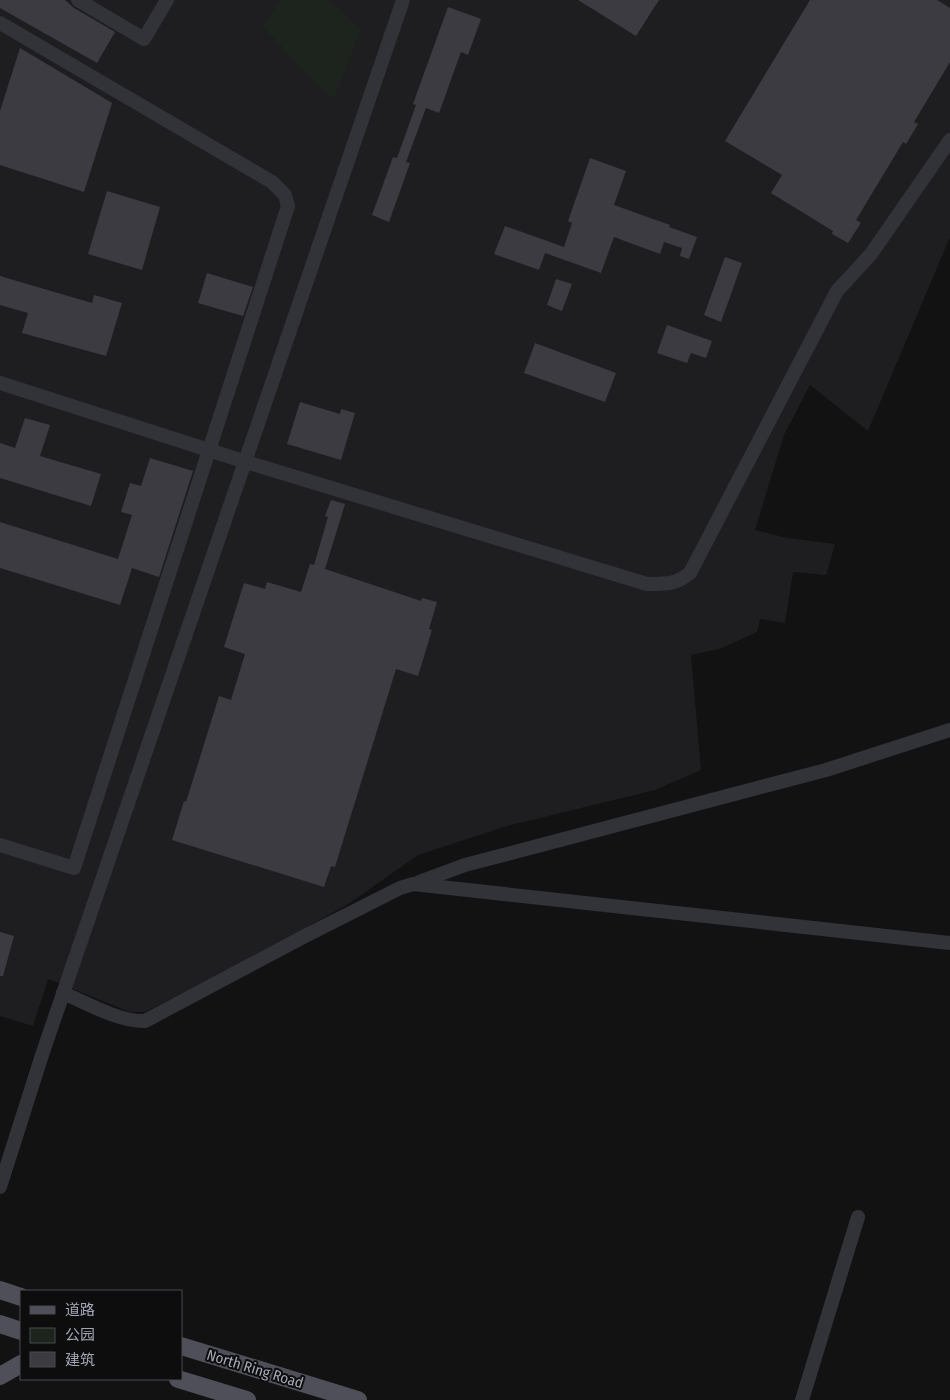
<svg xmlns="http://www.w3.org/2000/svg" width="950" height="1400" font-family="'Fira Sans Condensed','Noto Sans SC',sans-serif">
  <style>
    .built { fill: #1e1e21 }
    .green { fill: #1c241d }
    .building { fill: #3c3b41 }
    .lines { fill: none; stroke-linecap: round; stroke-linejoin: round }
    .minor { stroke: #323339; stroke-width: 14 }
    .major { stroke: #4e4f58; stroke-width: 18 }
    .labels { text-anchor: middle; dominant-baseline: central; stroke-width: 4; stroke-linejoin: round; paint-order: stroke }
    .street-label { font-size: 15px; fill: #a2a6b5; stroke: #0d0d0e }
  </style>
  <rect width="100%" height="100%" fill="#121213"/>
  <path class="built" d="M 0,0 L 950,0 L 950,237 L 868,431 L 810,385 L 784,435 L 755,530 L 788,538 L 835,544 L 826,575 L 793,572 L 785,623 L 760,619 L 757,632 L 720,649 L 691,655 L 701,770 L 655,790 L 507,826 L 418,855 L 350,903 L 256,956 L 145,1012 L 130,1012 L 48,979 L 33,1026 L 0,1016 Z"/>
  <path class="green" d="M 280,0 L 329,0 L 361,30 L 334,98 L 330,97 L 263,27 Z"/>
  <g class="building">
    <path d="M 0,0 L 65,0 L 74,8 L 115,32 L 97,63 L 0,8 Z"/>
    <path d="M 578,0 L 659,0 L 636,36 Z"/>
    <path d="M 810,0 L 937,0 L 950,8 L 950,62 L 914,122 L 918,124 L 906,144 L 903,142 L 856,220 L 861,223 L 848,243 L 832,234 L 833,231 L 771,193 L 782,175 L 725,141 Z"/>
    <path d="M 448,7 L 481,19 L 468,55 L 461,52 L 439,113 L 426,108 L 406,162 L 410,163 L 389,222 L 372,215 L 393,157 L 397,158 L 416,105 L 413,104 Z"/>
    <path d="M 20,48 L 112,103 L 84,192 L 0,165 L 0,111 Z"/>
    <path d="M 590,158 L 626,171 L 614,205 L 670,225 L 669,227 L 697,237 L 689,259 L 680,256 L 682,248 L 664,242 L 660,254 L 614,237 L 601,273 L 545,253 L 539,270 L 494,254 L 505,226 L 564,247 L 572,223 L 568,221 Z"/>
    <path d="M 107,191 L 160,207 L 142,270 L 88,254 Z"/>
    <path d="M 725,257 L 742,263 L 721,322 L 704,315 Z"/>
    <path d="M 207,273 L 253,287 L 243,316 L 198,303 Z"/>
    <path d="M 0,276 L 92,303 L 94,295 L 122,303 L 106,356 L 22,333 L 28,313 L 0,305 Z"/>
    <path d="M 556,279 L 572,284 L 562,311 L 547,305 Z"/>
    <path d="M 667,325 L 712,341 L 706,358 L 691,353 L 687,363 L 657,353 Z"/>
    <path d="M 535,343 L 616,373 L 605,402 L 524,373 Z"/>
    <path d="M 300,402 L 340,414 L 341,409 L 355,413 L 341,460 L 287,444 Z"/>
    <path d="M 25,418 L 50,425 L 40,456 L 101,474 L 91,506 L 0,478 L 0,443 L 15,448 Z"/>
    <path d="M 150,458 L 193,471 L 159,577 L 132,568 L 120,605 L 0,568 L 0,522 L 118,559 L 132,515 L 121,512 L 130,483 L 141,486 Z"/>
    <path d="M 331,500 L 345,504 L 325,569 L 421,601 L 422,598 L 437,602 L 429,629 L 432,630 L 418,676 L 396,669 L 335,867 L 331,866 L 324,887 L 172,840 L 184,801 L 186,802 L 219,696 L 231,700 L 245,654 L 224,647 L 244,583 L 265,589 L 267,582 L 301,592 L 310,564 L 314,565 L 328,517 L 325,516 Z"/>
    <path d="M 0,932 L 14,936 L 3,976 L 0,976 Z"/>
  </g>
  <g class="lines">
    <g class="minor">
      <path d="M 78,0 L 144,39 L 167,0"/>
      <path d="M 0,23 L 272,182 L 285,195 L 288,206 L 74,868 L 0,845"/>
      <path d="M 0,383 L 246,462 L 647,584 C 665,584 675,585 690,573 L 837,291 L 871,254 L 950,140"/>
      <path d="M 419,882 L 465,865 L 826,770 L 950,730"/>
      <path d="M 63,993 C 87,1003 119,1022 145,1021 L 305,936 L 400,888 L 413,884 L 950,943"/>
      <path d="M 0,1187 L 42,1055 L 403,0"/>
      <path d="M 802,1400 L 858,1217"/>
    </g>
    <g class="major">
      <path d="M 0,1290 L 21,1297"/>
      <path d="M 0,1324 L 21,1331"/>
      <path d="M 181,1346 L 358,1400"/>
      <path d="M 0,1376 L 21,1364"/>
      <path d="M 178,1379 L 247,1400"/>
    </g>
  </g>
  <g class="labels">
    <g class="street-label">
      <text transform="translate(255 1369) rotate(17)">North Ring Road</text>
    </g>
  </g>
  <rect x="20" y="1290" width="162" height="90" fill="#0d0d0e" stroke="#494a51"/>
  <rect x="30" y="1306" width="25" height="8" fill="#4e4f58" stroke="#494a51"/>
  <text x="65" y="1315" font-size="15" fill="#a2a6b5">道路</text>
  <rect x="30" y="1328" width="25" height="15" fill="#1c241d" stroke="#494a51"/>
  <text x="65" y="1340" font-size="15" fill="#a2a6b5">公园</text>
  <rect x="30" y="1352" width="25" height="15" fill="#3c3b41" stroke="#494a51"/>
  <text x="65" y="1365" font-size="15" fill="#a2a6b5">建筑</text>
</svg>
